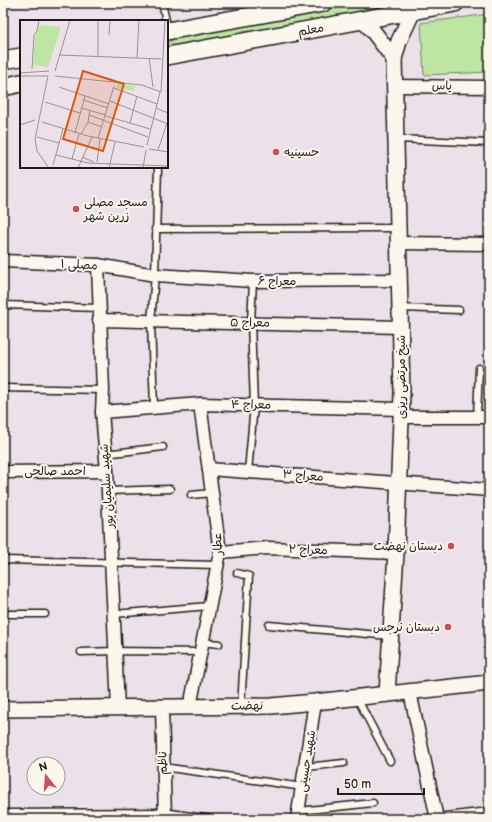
<svg xmlns="http://www.w3.org/2000/svg" width="492" height="822" font-family="'Balsamiq Sans','Playpen Sans Arabic',sans-serif">
  <style>
    .green { fill: #bce6a2; stroke: #6c815f }
    .lines { fill: none; stroke-linecap: round; stroke-linejoin: round }
    .service-casing { stroke: #1c1c1c; stroke-width: 9 }
    .minor-casing { stroke: #1c1c1c; stroke-width: 15 }
    .tertiary-casing { stroke: #1c1c1c; stroke-width: 18 }
    .secondary-casing { stroke: #1c1c1c; stroke-width: 20 }
    .service { stroke: #fbf7ec; stroke-width: 6 }
    .minor { stroke: #fbf7ec; stroke-width: 12 }
    .tertiary { stroke: #fbf7ec; stroke-width: 15 }
    .secondary { stroke: #fbf7ec; stroke-width: 17 }
    .poi-dot { fill: #d1495b; stroke: #fbf7ec; stroke-width: 1.5 }
    .labels { text-anchor: middle; dominant-baseline: central; stroke-width: 4; stroke-linejoin: round; paint-order: stroke }
    .street-label { font-size: 12px; fill: #1c1c1c; stroke: #fbf7ec }
    .poi-label { font-size: 12px; fill: #1c1c1c; stroke: #fbf7ec; text-anchor: start }
    .inset-road { fill: none; stroke: #999296; stroke-width: 1 }
    .view { fill: #de560d; fill-opacity: 0.15; stroke: #de560d; stroke-width: 2 }
    .inset-edge { fill: none; stroke: #1c1c1c; stroke-width: 2 }
  </style>
  <rect width="100%" height="100%" fill="#ece1e8"/>
  <filter id="ink" filterUnits="userSpaceOnUse"><feTurbulence type="fractalNoise" baseFrequency=".025" numOctaves="2"/><feDisplacementMap in="SourceGraphic" scale="8" xChannelSelector="R" yChannelSelector="G"/><feConvolveMatrix kernelMatrix="1 2 1 2 8 2 1 2 1" color-interpolation-filters="sRGB"/></filter>
  <g filter="url(#ink)">
    <g class="green">
      <path d="M 365,3 L 409,3 L 167,49 L 167,44 L 175,38 Z"/>
      <path d="M 489,14 L 489,72 L 424,75 L 421,23 Z"/>
    </g>
    <g class="lines">
      <defs>
        <g id="service">
          <path d="M 162,3 L 166,21"/>
          <path d="M 397,139 L 489,143"/>
          <path d="M 155,229 L 398,228"/>
          <path d="M 3,305 L 99,308"/>
          <path d="M 400,308 L 459,310"/>
          <path d="M 3,388 L 103,390"/>
          <path d="M 154,408 L 151,322 L 155,275 L 158,167"/>
          <path d="M 477,417 L 479,368"/>
          <path d="M 105,454 L 163,447"/>
          <path d="M 248,472 L 254,405 L 251,323 L 253,281"/>
          <path d="M 108,491 L 170,489"/>
          <path d="M 191,495 L 212,493"/>
          <path d="M 3,560 L 218,565"/>
          <path d="M 237,573 L 249,576 L 241,706"/>
          <path d="M 3,614 L 45,614"/>
          <path d="M 114,614 L 209,606"/>
          <path d="M 269,625 L 390,636"/>
          <path d="M 202,642 L 219,644"/>
          <path d="M 81,652 L 115,651 L 200,652"/>
          <path d="M 357,698 L 390,761"/>
          <path d="M 163,767 L 303,787"/>
          <path d="M 306,767 L 344,763"/>
          <path d="M 299,811 L 373,803"/>
          <path d="M 3,813 L 164,812 L 211,819"/>
          <path d="M 437,817 L 489,811"/>
        </g>
        <g id="minor">
          <path d="M 394,86 L 489,87"/>
          <path d="M 398,243 L 489,244"/>
          <path d="M 3,261 L 98,265 L 155,275 L 253,281 L 399,280"/>
          <path d="M 98,265 L 103,390 L 102,412 L 107,471 L 118,708"/>
          <path d="M 99,320 L 400,327"/>
          <path d="M 102,412 L 200,404 L 401,409"/>
          <path d="M 401,417 L 489,417"/>
          <path d="M 209,469 L 489,490"/>
          <path d="M 3,472 L 107,471"/>
          <path d="M 220,552 L 268,548 L 396,553"/>
          <path d="M 410,692 L 437,819"/>
          <path d="M 162,707 L 165,819"/>
          <path d="M 190,707 L 220,552 L 200,404"/>
          <path d="M 297,819 L 315,702"/>
        </g>
        <g id="tertiary">
          <path d="M 363,20 L 373,31 L 394,59 L 399,41 L 413,11"/>
          <path d="M 387,694 L 396,553 L 402,393 L 394,59"/>
          <path d="M 3,709 L 271,706 L 315,702 L 489,683"/>
        </g>
        <g id="secondary">
          <path d="M 167,31 L 323,3"/>
          <path d="M 167,56 L 455,3"/>
          <path d="M 3,60 L 21,57"/>
          <path d="M 3,87 L 21,83"/>
        </g>
      </defs>
      <use href="#service" class="service-casing"/>
      <use href="#minor" class="minor-casing"/>
      <use href="#tertiary" class="tertiary-casing"/>
      <use href="#secondary" class="secondary-casing"/>
      <use href="#service" class="service"/>
      <use href="#minor" class="minor"/>
      <use href="#tertiary" class="tertiary"/>
      <use href="#secondary" class="secondary"/>
    </g>
  </g>
  <g class="poi-dot">
    <circle cx="276" cy="152" r="4"/>
    <circle cx="76" cy="209" r="4"/>
    <circle cx="451" cy="546" r="4"/>
    <circle cx="448" cy="627" r="4"/>
  </g>
  <g class="labels">
    <g class="street-label">
      <text transform="translate(311 30) rotate(-10)">معلم</text>
      <text transform="translate(442 86) rotate(1)">یاس</text>
      <text transform="translate(79 265) rotate(3)">مصلی ۱</text>
      <text x="277" y="281">معراج ۶</text>
      <text transform="translate(250 323) rotate(1)">معراج ۵</text>
      <text transform="translate(401 377) rotate(-90)">شیخ مرتضی ریزی</text>
      <text transform="translate(251 405) rotate(1)">معراج ۴</text>
      <text x="55" y="471">احمد صالحی</text>
      <text transform="translate(303 476) rotate(4)">معراج ۳</text>
      <text transform="translate(107 486) rotate(-94)">شهید سلیمیان پور</text>
      <text transform="translate(218 544) rotate(-92)">عطار</text>
      <text transform="translate(308 550) rotate(2)">معراج ۲</text>
      <text transform="translate(247 706) rotate(-1)">نهضت</text>
      <text transform="translate(307 761) rotate(-81)">شهید حسینی</text>
      <text transform="translate(163 763) rotate(-91)">ناظم</text>
    </g>
    <g class="poi-label">
      <text x="284" y="152">حسینیه</text>
      <text x="84" y="202">مسجد مصلی<tspan x="84" dy="14">زرین شهر</tspan></text>
      <text x="443" y="546" text-anchor="end">دبستان نهضت</text>
      <text x="440" y="627" text-anchor="end">دبستان نرجس</text>
    </g>
  </g>
  <g transform="translate(20 20)">
    <rect width="148" height="148" fill="#ece1e8"/>
    <path d="M 19,5 L 41,7 L 28,47 L 13,45 L 15,16 ZM 97,64 L 115,66 L 114,71 L 96,68 Z" fill="#bce6a2"/>
    <path class="inset-road" d="M 89,15 L 90,0M 39,35 L 141,39M 78,36 L 78,0M 117,38 L 119,0M 129,38 L 133,67M 12,49 L 14,15 L 17,11 L 19,0M 35,51 L 50,0M 0,53 L 29,51M 0,56 L 28,56M 28,56 L 15,119 L 17,131 L 29,148M 35,56 L 122,65 L 141,72 L 145,0M 39,67 L 89,84M 94,68 L 137,84M 63,80 L 88,88M 90,81 L 148,104M 25,82 L 60,93M 61,88 L 86,95M 136,88 L 148,93M 69,95 L 128,117M 86,96 L 130,109M 22,102 L 68,116 L 124,127M 68,102 L 82,107M 110,103 L 117,76M 0,105 L 15,100M 55,113 L 65,76M 61,114 L 68,102 L 70,90M 17,117 L 39,123M 78,118 L 94,66M 127,125 L 140,72M 129,129 L 148,132M 138,130 L 147,103M 36,135 L 68,143 L 148,146M 62,137 L 74,142M 52,139 L 59,114M 77,142 L 80,119M 33,145 L 43,109M 58,148 L 72,117M 89,148 L 95,122M 123,148 L 126,130"/>
    <path class="view" d="M 63,51 L 104,64 L 83,131 L 43,119 Z"/>
    <rect width="148" height="148" class="inset-edge"/>
  </g>
  <rect width="492" height="822" fill="none" stroke="#fbf7ec" stroke-width="16"/>
  <rect x="8" y="8" width="476" height="806" fill="none" stroke="#1c1c1c" stroke-width="1.5" filter="url(#ink)"/>
  <g transform="translate(46 776) rotate(343)"><circle r="19" fill="#fbf7ec" stroke="#a29f99"/>
  <path d="M0-3L7 15L0 10L-7 15Z" fill="#d1495b"/>
  <text y="-6" font-size="11" font-weight="bold" text-anchor="middle" fill="#1c1c1c">N</text>
  </g>
  <path d="M338 788v6h86v-6" fill="none" stroke="#1c1c1c" stroke-width="2"/>
  <text x="344" y="788" font-size="12" fill="#1c1c1c" stroke="#fbf7ec" stroke-width="3" paint-order="stroke">50 m</text>
</svg>
